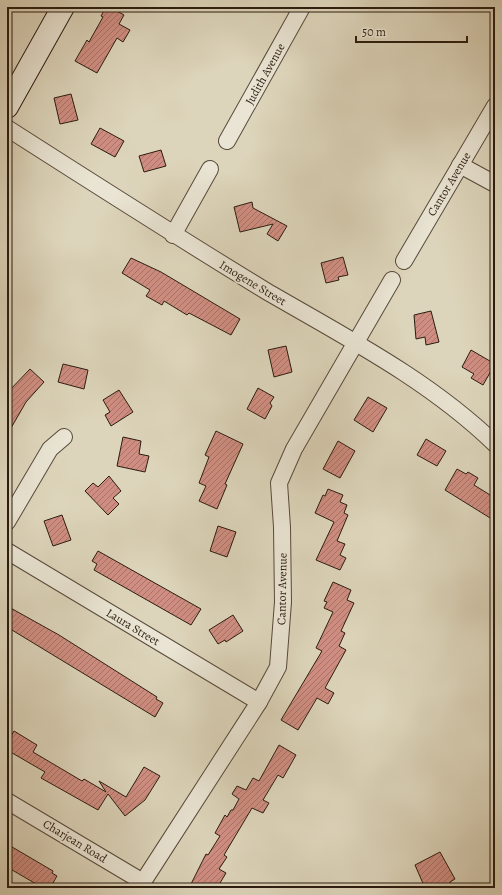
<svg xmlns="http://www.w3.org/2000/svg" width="502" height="895" font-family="Alegreya,serif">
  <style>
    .building { fill: url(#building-hatch); stroke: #2b1c10 }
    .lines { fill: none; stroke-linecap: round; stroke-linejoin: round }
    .street-casing { stroke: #584a3b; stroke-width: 18 }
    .secondary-casing { stroke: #2b1c10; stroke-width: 24 }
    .street { stroke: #e9e4d3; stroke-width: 16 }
    .secondary { stroke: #e9e4d3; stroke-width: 22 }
    .labels { text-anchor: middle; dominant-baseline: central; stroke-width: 3.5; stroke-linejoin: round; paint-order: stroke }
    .street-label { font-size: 12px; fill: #2b1c10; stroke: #e9e4d3 }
  </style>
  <defs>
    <pattern id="building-hatch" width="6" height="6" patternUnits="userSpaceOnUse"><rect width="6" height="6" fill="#d08e82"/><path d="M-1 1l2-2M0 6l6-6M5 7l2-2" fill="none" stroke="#a97369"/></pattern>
  </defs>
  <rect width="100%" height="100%" fill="#ddd5bb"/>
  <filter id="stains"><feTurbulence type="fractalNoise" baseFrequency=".005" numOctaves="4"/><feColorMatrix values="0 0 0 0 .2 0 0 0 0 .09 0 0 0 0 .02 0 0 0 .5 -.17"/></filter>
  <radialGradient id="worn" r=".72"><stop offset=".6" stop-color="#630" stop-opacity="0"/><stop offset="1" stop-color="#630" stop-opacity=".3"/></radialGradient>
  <g class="building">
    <path d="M 106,7 L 110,7 L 124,15 L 119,24 L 130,30 L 123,42 L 117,38 L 97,73 L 75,61 L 87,40 L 89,42 L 103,17 L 101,16 Z"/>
    <path d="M 71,94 L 78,120 L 60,124 L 54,98 Z"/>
    <path d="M 100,128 L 124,141 L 115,157 L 91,144 Z"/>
    <path d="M 161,150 L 166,166 L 144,172 L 139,156 Z"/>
    <path d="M 252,202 L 253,208 L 287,226 L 278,241 L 267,234 L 273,224 L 240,232 L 234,207 Z"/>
    <path d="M 343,257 L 348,275 L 338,277 L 339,280 L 326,283 L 321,263 Z"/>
    <path d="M 131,258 L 161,272 L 240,319 L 231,335 L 189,313 L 187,315 L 164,301 L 162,305 L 146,296 L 150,290 L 122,273 Z"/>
    <path d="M 431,311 L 439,342 L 426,345 L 425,337 L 416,339 L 414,315 Z"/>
    <path d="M 286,346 L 292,372 L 274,377 L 268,350 Z"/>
    <path d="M 471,350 L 495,364 L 483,385 L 471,378 L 474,374 L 462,367 Z"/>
    <path d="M 63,364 L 88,370 L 84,389 L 58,382 Z"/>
    <path d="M 30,369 L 44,382 L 26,402 L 7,435 L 7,393 Z"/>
    <path d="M 258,388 L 274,397 L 270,403 L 272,406 L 265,419 L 247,409 Z"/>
    <path d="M 119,390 L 133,412 L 111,426 L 105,415 L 110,412 L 103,400 Z"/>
    <path d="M 368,397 L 387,408 L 373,432 L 354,420 Z"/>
    <path d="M 216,431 L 243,444 L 225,484 L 227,485 L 217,509 L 199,501 L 206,486 L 199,483 L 209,457 L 205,455 Z"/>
    <path d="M 123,437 L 141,441 L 139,454 L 149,456 L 145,472 L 117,466 Z"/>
    <path d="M 426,439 L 446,451 L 437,466 L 417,455 Z"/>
    <path d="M 338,441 L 355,451 L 340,478 L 323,469 Z"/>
    <path d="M 457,469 L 466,474 L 468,472 L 478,478 L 474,485 L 495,498 L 495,521 L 445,490 Z"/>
    <path d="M 109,476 L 121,491 L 113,498 L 119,504 L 108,515 L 85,491 L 93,483 L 98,487 Z"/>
    <path d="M 328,489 L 343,495 L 340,502 L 347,505 L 344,513 L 348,515 L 337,541 L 345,544 L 340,555 L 346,558 L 340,570 L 316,560 L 334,522 L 315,513 L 323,495 L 325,496 Z"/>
    <path d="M 62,515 L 71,540 L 53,546 L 44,521 Z"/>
    <path d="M 218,526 L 236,532 L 227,557 L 210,551 Z"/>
    <path d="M 98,551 L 201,609 L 191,625 L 94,570 L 97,564 L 92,561 Z"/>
    <path d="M 333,582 L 351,590 L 347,600 L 354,603 L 341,631 L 345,633 L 339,646 L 346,650 L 325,688 L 334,693 L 328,704 L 317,698 L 298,730 L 281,720 L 322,651 L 316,648 L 333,612 L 324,608 L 327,602 L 324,601 Z"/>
    <path d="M 7,606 L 59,635 L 157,697 L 156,699 L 163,703 L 155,717 L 7,627 Z"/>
    <path d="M 233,615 L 243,631 L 226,642 L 225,640 L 218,644 L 209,630 Z"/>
    <path d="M 14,731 L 37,745 L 33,752 L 82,781 L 84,779 L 106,792 L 99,781 L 126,797 L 144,767 L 160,776 L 145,800 L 125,816 L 108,794 L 98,810 L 41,778 L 45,772 L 7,750 L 7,743 Z"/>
    <path d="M 279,745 L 296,755 L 283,778 L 278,775 L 263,800 L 269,803 L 263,813 L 252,808 L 224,855 L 227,857 L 219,869 L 226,873 L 217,888 L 189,888 L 206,854 L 208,855 L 220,836 L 215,833 L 225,815 L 227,817 L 231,810 L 233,810 L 239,799 L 232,794 L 237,786 L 246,790 L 253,778 L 259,781 Z"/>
    <path d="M 7,844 L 53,871 L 52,873 L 57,876 L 50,888 L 43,888 L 7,867 Z"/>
    <path d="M 440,852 L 455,879 L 450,882 L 451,885 L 444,888 L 425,888 L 415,865 Z"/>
  </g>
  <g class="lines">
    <defs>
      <g id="street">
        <path d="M 7,128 C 93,183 179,238 266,291 C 345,337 429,380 495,444"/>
        <path d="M 227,141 L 302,7"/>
        <path d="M 460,165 L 495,184"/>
        <path d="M 173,235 L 210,169"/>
        <path d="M 404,261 L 495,106"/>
        <path d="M 7,522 L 50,449 L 64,437"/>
        <path d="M 7,551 L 259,702"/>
        <path d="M 7,801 L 143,882"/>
        <path d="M 139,888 L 259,702 L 278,667 L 283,602 L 282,527 L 279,483 L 294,449 L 392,280"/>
      </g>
      <path id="secondary" d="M 7,107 L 63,7"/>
    </defs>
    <use href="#street" class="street-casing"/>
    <use href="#secondary" class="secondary-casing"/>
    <use href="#street" class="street"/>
    <use href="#secondary" class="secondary"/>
  </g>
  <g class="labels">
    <g class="street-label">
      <text transform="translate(265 74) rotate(-61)">Judith Avenue</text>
      <text transform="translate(449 184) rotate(-59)">Cantor Avenue</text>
      <text transform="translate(253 283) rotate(31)">Imogene Street</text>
      <text transform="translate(282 589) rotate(-89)">Cantor Avenue</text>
      <text transform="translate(133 627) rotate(31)">Laura Street</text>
      <text transform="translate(75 841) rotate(31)">Charjean Road</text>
    </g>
  </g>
  <rect width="502" height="895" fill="none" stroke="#ddd5bb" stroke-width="24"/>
  <rect x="8" y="8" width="486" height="879" fill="none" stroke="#2b1c10" stroke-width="2"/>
  <rect x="12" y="12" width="478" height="871" fill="none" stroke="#2b1c10"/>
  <path d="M356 36v6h111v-6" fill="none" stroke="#2b1c10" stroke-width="2"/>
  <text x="362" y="36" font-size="12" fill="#2b1c10" stroke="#e9e4d3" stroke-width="3" paint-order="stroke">50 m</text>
  <rect width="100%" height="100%" filter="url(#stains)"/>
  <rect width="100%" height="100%" fill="url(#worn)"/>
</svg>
